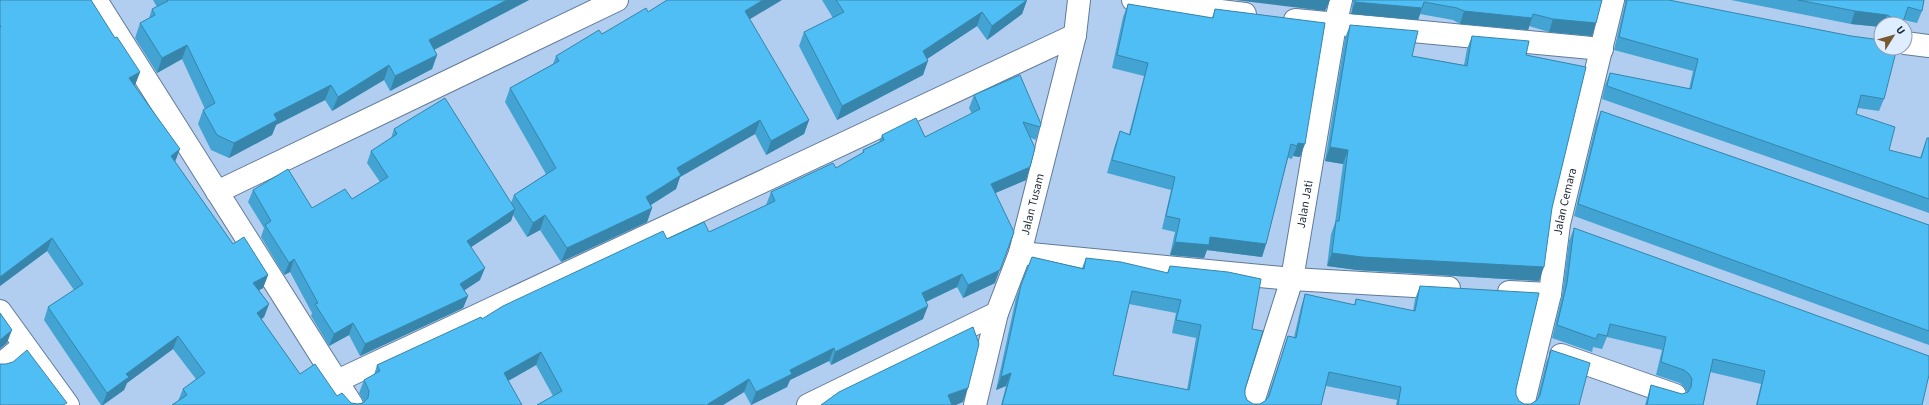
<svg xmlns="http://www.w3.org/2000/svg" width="1929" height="405" font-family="'Source Sans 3',sans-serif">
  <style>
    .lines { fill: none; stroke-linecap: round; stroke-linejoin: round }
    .street-casing { stroke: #607a99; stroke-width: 24 }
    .street { stroke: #fff; stroke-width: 22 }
    .wall { fill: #43a3d2; fill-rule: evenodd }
    .shaded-wall { fill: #3785ab }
    .building { fill: #4ebef4; stroke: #3785ab; fill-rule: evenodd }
    .labels { text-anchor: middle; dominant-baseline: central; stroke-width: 3; stroke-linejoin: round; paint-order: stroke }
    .street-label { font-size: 12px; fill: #1b2633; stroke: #deedff }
  </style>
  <rect width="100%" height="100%" fill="#b1cef0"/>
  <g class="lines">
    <defs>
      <g id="street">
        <path d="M 96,0 L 352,405"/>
        <path d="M 1133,0 L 1245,14"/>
        <path d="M 1295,20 L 1602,49"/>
        <path d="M 1905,43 L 1929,46"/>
        <path d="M 217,192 L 617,0"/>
        <path d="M 1020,253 L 1292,279 L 1449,288"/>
        <path d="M 1509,292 L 1550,294"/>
        <path d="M 0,311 L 68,405"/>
        <path d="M 1561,355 L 1675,395"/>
        <path d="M 0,365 L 24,345"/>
        <path d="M 337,381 L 1075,35"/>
        <path d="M 808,405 L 997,313"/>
        <path id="s1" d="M 975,405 L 997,313 L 1020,253 L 1075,35 L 1079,0"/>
        <path id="s2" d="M 1252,405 L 1292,279 L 1335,25 L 1341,0"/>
        <path id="s3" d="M 1523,405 L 1550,294 L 1559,224 L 1613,0"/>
      </g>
    </defs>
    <use href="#street" class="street-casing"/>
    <use href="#street" class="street"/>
  </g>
  <g class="wall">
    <path d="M 0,0 L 115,38 L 140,72 L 135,85 L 175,162 L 233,244 L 268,275 L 263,288 L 259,290 L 269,304 L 264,317 L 261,319 L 300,374 L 337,396 L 351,403 L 358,404 L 364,402 L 359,393 L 364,380 L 374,375 L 377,365 L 482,319 L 667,239 L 709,232 L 766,205 L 771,192 L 836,168 L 862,154 L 863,150 L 879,142 L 882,135 L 925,137 L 972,114 L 969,108 L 974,95 L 1040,127 L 1036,140 L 1031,138 L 1026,180 L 995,193 L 995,283 L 963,298 L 957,287 L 926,302 L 923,319 L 831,365 L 829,361 L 790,380 L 787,387 L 751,405 L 744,392 L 723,405 L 537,405 L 553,396 L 536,365 L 508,381 L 522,405 L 172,405 L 178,401 L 183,389 L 196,379 L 173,349 L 127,383 L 124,390 L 103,405 L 101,405 L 44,320 L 48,307 L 74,290 L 47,251 L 0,286 Z"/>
    <path d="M 153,0 L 529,0 L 434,50 L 437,55 L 432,69 L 390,91 L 384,80 L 332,111 L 325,100 L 276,125 L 272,135 L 229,158 L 211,150 L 198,124 L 203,110 L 205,109 L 182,59 L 157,73 L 135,38 L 140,23 L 149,18 L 152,9 L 157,7 Z"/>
    <path d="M 822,0 L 1027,0 L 1022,14 L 987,40 L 977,26 L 927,59 L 923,75 L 837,120 L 799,46 L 804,32 L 833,18 Z"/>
    <path d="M 1353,0 L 1602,0 L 1592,36 L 1549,32 L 1529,26 L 1528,30 L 1460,24 L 1453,20 L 1420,14 L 1418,20 L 1351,14 Z"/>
    <path d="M 1625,0 L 1669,0 L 1884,99 L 1879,111 L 1858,108 L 1856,114 L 1889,150 L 1920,158 L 1927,138 L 1929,138 L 1929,213 L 1602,99 L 1605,85 L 1610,73 L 1689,89 L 1693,71 L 1614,50 L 1625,3 Z"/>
    <path d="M 1731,0 L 1924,0 L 1922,11 L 1917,23 L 1904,20 L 1903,24 L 1881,24 L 1881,27 L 1851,24 Z"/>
    <path d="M 1128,4 L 1212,18 L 1215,9 L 1325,23 L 1300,157 L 1293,156 L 1292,159 L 1288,158 L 1266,244 L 1262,257 L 1207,250 L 1204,258 L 1170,255 L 1175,232 L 1162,229 L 1171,190 L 1107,173 L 1115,145 L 1120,131 L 1129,134 L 1144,76 L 1112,68 L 1123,17 Z"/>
    <path d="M 648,12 L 749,19 L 809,120 L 804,134 L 766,155 L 755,134 L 680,177 L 676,189 L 651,205 L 652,208 L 647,222 L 561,262 L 540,230 L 527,237 L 513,215 L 511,221 L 471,247 L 480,280 L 464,290 L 468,296 L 463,308 L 360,356 L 349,335 L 329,346 L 311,316 L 312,313 L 290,272 L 284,275 L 261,237 L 264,228 L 248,202 L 253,190 L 312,208 L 352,199 L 380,182 L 367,163 L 371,151 L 391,138 L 394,129 L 511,203 L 514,195 L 546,174 L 505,102 L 510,88 L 553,64 L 556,56 Z"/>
    <path d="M 1350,25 L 1412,56 L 1464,65 L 1467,49 L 1472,36 L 1526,55 L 1552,208 L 1539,281 L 1357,270 L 1327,266 L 1331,234 L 1335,223 L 1343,164 L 1325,161 L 1345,38 Z"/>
    <path d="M 1601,111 L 1929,225 L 1929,345 L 1574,216 L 1596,123 Z"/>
    <path d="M 1574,228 L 1922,405 L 1756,405 L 1761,384 L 1710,372 L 1703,405 L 1645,405 L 1647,398 L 1651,385 L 1682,394 L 1687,392 L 1684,387 L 1680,383 L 1656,375 L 1662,350 L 1607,337 L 1602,349 L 1593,347 L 1592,352 L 1552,338 L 1562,296 L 1569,241 Z"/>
    <path d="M 1032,257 L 1082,268 L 1086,258 L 1167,273 L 1170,266 L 1252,329 L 1245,389 L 1245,395 L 1247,400 L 1253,404 L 1260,404 L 1265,401 L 1267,398 L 1288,336 L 1294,337 L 1301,307 L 1305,294 L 1354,305 L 1356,299 L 1413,311 L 1415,299 L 1420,286 L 1516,389 L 1516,395 L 1519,401 L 1524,404 L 1531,404 L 1537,400 L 1546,363 L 1551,350 L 1579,405 L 1396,405 L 1397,400 L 1326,386 L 1321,405 L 1001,405 L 1006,386 L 996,390 L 1016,298 ZM 1129,304 L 1176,313 L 1172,333 L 1196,338 L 1187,390 L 1113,375 Z"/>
  </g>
  <g class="shaded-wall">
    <path d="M 507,0 L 529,0 L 424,55 L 429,40 Z"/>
    <path d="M 763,0 L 782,0 L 740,25 L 745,11 Z"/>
    <path d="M 1027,0 L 1022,14 L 987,40 L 992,26 Z"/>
    <path d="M 1235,0 L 1330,0 L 1325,11 Z"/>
    <path d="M 1355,2 L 1422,8 L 1418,20 L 1351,14 Z"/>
    <path d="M 1464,11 L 1532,18 L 1528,30 L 1460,24 Z"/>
    <path d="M 1855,11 L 1887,15 L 1884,24 L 1881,24 L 1881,27 L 1851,24 Z"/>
    <path d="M 982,12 L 977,26 L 918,65 L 923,51 Z"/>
    <path d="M 1553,19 L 1596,23 L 1592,36 L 1549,32 Z"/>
    <path d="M 187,45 L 182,59 L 157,73 L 162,58 Z"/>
    <path d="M 437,55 L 432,69 L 390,91 L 395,76 Z"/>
    <path d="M 928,61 L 923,75 L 837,120 L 842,106 Z"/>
    <path d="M 389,65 L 384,80 L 332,111 L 338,97 Z"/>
    <path d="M 140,72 L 135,85 L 125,91 L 129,78 Z"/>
    <path d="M 331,85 L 325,100 L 276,125 L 272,135 L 229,158 L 234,143 L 274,114 Z"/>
    <path d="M 760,120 L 755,134 L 680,177 L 676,189 L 641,211 L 646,197 L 677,168 Z"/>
    <path d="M 809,120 L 804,134 L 766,155 L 771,141 Z"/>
    <path d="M 1298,143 L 1305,144 L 1300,157 L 1293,156 Z"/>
    <path d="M 1330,147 L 1348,150 L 1343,164 L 1325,161 Z"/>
    <path d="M 180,149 L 175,162 L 171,156 Z"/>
    <path d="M 1030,167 L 1026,180 L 986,197 L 991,184 Z"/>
    <path d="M 652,208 L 647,222 L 561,262 L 567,248 Z"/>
    <path d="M 515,209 L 511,221 L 462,253 L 467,241 Z"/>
    <path d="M 545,215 L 540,230 L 527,237 L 533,223 Z"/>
    <path d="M 1014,232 L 995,283 L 963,298 L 968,285 Z"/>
    <path d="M 1210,237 L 1266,244 L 1262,257 L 1207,250 L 1204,258 L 1170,255 L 1175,242 Z"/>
    <path d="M 52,238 L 47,251 L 0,286 L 0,277 Z"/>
    <path d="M 1332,253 L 1544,267 L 1539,281 L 1357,270 L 1327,266 Z"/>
    <path d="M 294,259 L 290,272 L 284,275 L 289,263 Z"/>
    <path d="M 485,268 L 480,280 L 456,296 L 460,284 Z"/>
    <path d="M 962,274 L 957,287 L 917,306 L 922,293 Z"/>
    <path d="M 268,275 L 263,288 L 249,296 L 253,283 Z"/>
    <path d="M 468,296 L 463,308 L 360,356 L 365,344 Z"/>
    <path d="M 269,304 L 264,317 L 252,326 L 257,313 Z"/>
    <path d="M 928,306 L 923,319 L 831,365 L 835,352 Z"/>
    <path d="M 353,323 L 349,335 L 329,346 L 334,334 Z"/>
    <path d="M 12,330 L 7,343 L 0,349 L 0,340 Z"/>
    <path d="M 178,336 L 173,349 L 127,383 L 124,390 L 103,405 L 102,405 L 107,393 L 126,374 Z"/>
    <path d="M 834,348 L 829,361 L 790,380 L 787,387 L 751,405 L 756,392 L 790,370 Z"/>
    <path d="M 541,352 L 536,365 L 499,386 L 504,373 Z"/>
    <path d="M 1011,373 L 1006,386 L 996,390 L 1001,377 Z"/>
    <path d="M 749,379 L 744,392 L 723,405 L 708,405 L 708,404 Z"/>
    <path d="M 968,388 L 963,402 L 956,405 L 945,405 L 948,395 Z"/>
  </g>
  <g class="building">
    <path d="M 0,0 L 91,0 L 115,38 L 117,37 L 140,72 L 129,78 L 180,149 L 171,156 L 233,244 L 244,237 L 268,275 L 253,283 L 269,304 L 257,313 L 300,374 L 315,364 L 337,396 L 342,393 L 351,403 L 358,404 L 363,403 L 368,398 L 369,391 L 364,380 L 380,371 L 377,365 L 481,317 L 482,319 L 503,306 L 663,231 L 667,239 L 704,222 L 709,232 L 775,201 L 771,192 L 833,163 L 836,168 L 864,152 L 863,150 L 884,140 L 882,135 L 916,118 L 925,137 L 980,109 L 974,95 L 1020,75 L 1041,124 L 1040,127 L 1023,122 L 1035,148 L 1030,167 L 991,184 L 1014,232 L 1000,270 L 968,285 L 962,274 L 922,293 L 928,306 L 835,352 L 834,348 L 790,370 L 792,374 L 756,392 L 749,379 L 708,404 L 709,405 L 537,405 L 562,391 L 541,352 L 504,373 L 522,405 L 172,405 L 187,395 L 183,389 L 205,373 L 178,336 L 126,374 L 129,377 L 107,393 L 48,307 L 83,284 L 52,238 L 0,277 L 0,27 L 1,27 L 0,25 Z"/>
    <path d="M 167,0 L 507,0 L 429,40 L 437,55 L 395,76 L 389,65 L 338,97 L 331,85 L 274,114 L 277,120 L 234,143 L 217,135 L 203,110 L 215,103 L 187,45 L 162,58 L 140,23 L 155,15 L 152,9 L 168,1 Z"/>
    <path d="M 667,0 L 763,0 L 745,11 L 809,120 L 771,141 L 760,120 L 677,168 L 681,175 L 646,197 L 652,208 L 567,248 L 545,215 L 533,223 L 514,195 L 556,168 L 510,88 L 559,61 L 556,56 L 599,30 L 602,34 L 646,8 L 648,12 Z"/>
    <path d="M 836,0 L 1027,0 L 992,26 L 982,12 L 923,51 L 928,61 L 842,106 L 804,32 L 844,12 Z"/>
    <path d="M 1355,0 L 1602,0 L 1596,23 L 1553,19 L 1533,14 L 1532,18 L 1464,11 L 1457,8 L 1424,2 L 1422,8 L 1355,2 Z"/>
    <path d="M 1627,0 L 1669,0 L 1851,36 L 1881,40 L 1881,48 L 1897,48 L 1884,99 L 1861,95 L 1856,114 L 1895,127 L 1889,150 L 1921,158 L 1927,138 L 1929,138 L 1929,199 L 1607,86 L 1610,73 L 1691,89 L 1698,59 L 1619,37 Z"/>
    <path d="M 1798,0 L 1924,0 L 1922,11 L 1908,7 L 1904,19 L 1901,24 L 1896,24 L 1893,18 L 1887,15 L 1855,11 Z"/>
    <path d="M 1128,4 L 1213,18 L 1215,9 L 1325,23 L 1305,144 L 1298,143 L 1297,146 L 1291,144 L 1266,244 L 1210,237 L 1209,245 L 1175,242 L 1180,219 L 1166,216 L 1175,177 L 1112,160 L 1120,131 L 1130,135 L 1148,63 L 1117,55 Z"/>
    <path d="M 1350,25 L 1418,31 L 1412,56 L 1467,66 L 1472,36 L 1529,41 L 1526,55 L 1586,67 L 1552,208 L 1544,267 L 1362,257 L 1332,253 L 1336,221 L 1339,221 L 1348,150 L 1330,147 Z"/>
    <path d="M 445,98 L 515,209 L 467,241 L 485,268 L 460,284 L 468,296 L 365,344 L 353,323 L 334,334 L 315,304 L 318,303 L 294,259 L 289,263 L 265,225 L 271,221 L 253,190 L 288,169 L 312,208 L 345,189 L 352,199 L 388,177 L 371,151 L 397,134 L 394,129 Z"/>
    <path d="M 1601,111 L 1929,225 L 1929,331 L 1578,204 Z"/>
    <path d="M 1574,228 L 1929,356 L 1929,375 L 1922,405 L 1757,405 L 1765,371 L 1713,359 L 1703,405 L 1647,405 L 1651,385 L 1682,394 L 1688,392 L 1691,387 L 1692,379 L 1689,374 L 1684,370 L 1661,362 L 1666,337 L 1610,324 L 1607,336 L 1598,334 L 1596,339 L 1557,325 L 1567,283 Z"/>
    <path d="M 1032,257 L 1084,269 L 1086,258 L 1121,262 L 1168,273 L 1170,266 L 1228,272 L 1261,279 L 1252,329 L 1263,331 L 1245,389 L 1245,395 L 1247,400 L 1253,404 L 1260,404 L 1265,401 L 1269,396 L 1288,336 L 1296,338 L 1305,294 L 1355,305 L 1356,299 L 1415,311 L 1420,286 L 1539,293 L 1516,389 L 1516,395 L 1519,401 L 1524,404 L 1531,404 L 1537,400 L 1540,395 L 1551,350 L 1590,363 L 1579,405 L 1398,405 L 1401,387 L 1329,372 L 1321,405 L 1002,405 L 1011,373 L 1001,377 L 1021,285 ZM 1132,291 L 1181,300 L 1176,320 L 1201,325 L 1189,390 L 1113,375 Z"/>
    <path d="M 0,313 L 12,330 L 0,340 Z"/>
    <path d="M 973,327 L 979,344 L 968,388 L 948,395 L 952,405 L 821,405 L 839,392 Z"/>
    <path d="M 27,350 L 67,403 L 63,405 L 0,405 L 0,364 L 6,364 L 13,362 Z"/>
  </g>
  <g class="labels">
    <g class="street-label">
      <text stroke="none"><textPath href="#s3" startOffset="208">Jalan Cemara</textPath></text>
      <text stroke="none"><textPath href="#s1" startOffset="209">Jalan Tusam</textPath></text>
      <text stroke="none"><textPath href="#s2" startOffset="208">Jalan Jati</textPath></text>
    </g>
  </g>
  <g transform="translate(1893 36) rotate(53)"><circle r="19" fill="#deedff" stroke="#909dad"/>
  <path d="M0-3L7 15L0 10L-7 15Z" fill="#795a2f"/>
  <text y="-6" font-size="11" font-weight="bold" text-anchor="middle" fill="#1b2633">U</text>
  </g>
</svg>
